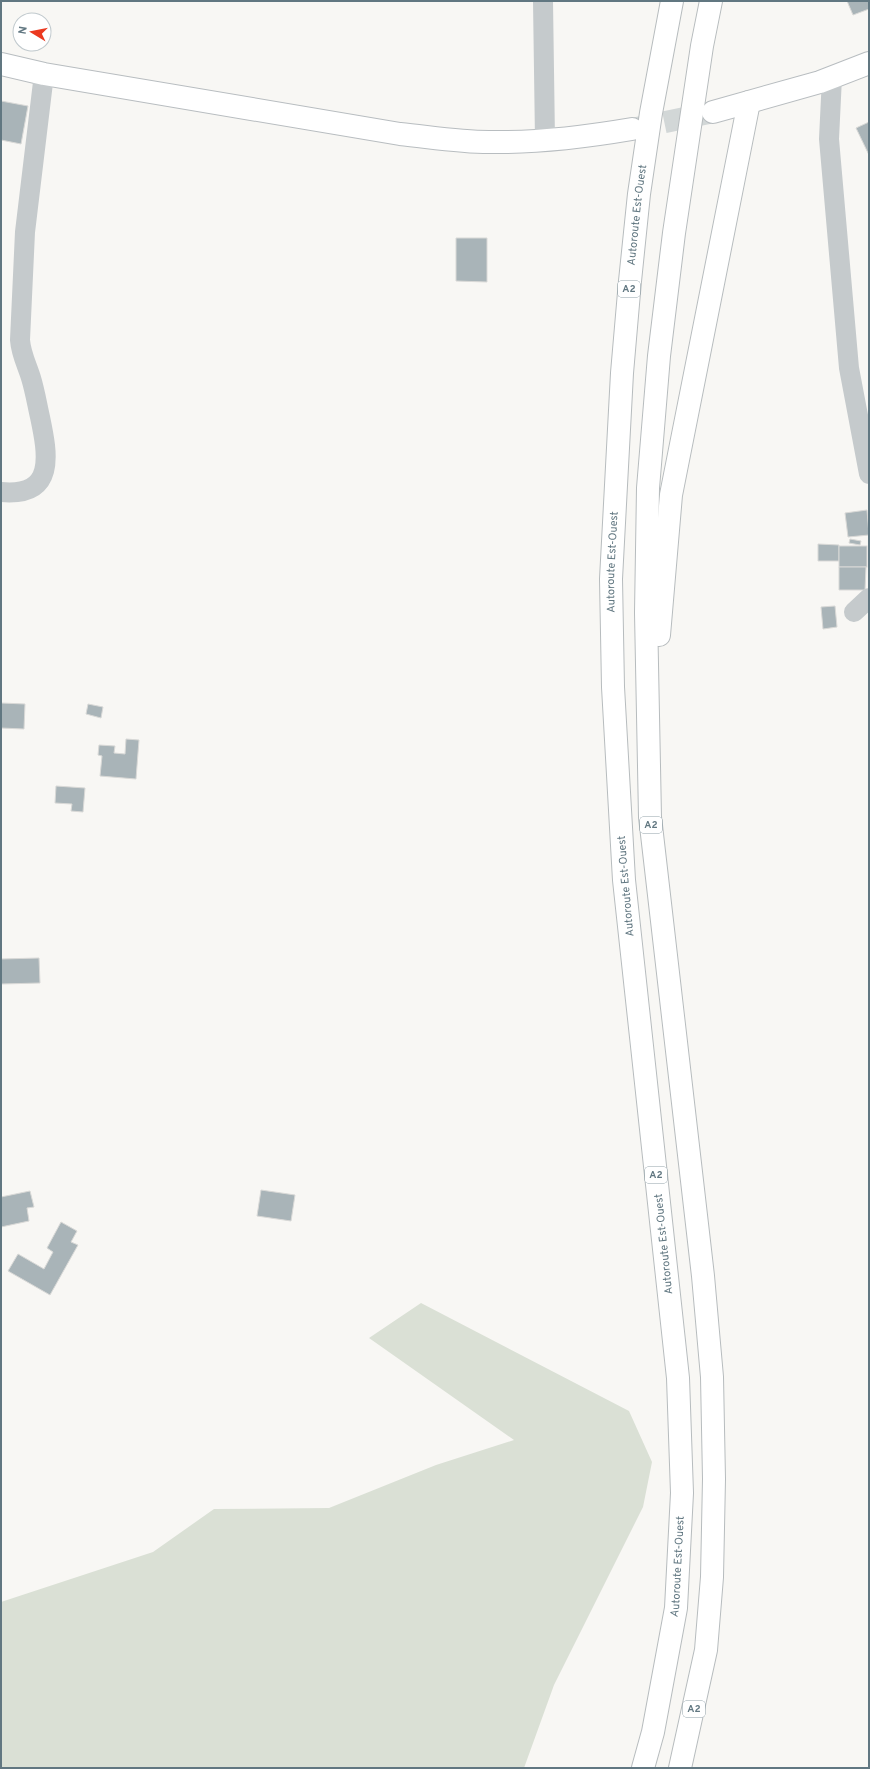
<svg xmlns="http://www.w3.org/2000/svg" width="870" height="1769" font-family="Overpass,sans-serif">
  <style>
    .green { fill: #dae0d5 }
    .building { fill: #a9b4b8; stroke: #d9d9d7 }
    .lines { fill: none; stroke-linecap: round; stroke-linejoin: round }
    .major-tunnel { stroke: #d2d7d7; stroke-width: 22; stroke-dasharray: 22 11; stroke-linecap: butt }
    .major-casing { stroke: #b8bdc0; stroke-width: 24 }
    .highway-casing { stroke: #b7bcbe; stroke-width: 24 }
    .minor { stroke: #c5cacc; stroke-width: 20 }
    .major { stroke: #fff; stroke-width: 22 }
    .highway { stroke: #fff; stroke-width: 22 }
    .labels { text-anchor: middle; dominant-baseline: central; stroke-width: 4; stroke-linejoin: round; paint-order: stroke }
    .shield { fill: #fff; stroke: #90a0a7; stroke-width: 1 }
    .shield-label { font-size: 10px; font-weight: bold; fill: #617781 }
    .street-label { font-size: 11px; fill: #617781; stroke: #fff }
  </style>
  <rect width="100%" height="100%" fill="#f8f7f4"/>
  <path class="green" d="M 421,1303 L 629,1411 L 652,1462 L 643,1507 L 554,1685 L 524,1768 L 1,1768 L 1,1602 L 153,1552 L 214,1509 L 329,1508 L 436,1465 L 514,1440 L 369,1338 Z"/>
  <g class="building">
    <path d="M 847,1 L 869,1 L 869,9 L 853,15 Z"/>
    <path d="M 1,101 L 28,106 L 21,144 L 1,140 Z"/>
    <path d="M 869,122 L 869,155 L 856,128 Z"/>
    <path d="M 456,238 L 487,238 L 487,282 L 456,281 Z"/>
    <path d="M 867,510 L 869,535 L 848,537 L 845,513 Z"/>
    <path d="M 850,539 L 861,541 L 860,545 L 849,543 Z"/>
    <path d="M 818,544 L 839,545 L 839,561 L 818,561 Z"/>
    <rect x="839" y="546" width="28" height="21"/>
    <path d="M 839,567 L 866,567 L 865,590 L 839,590 Z"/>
    <path d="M 835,606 L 837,627 L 823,629 L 821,607 Z"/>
    <path d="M 1,703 L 25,704 L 24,729 L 1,728 Z"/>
    <path d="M 88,704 L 103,707 L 101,718 L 86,714 Z"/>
    <path d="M 126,739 L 139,740 L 136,779 L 100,776 L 102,756 L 98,755 L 99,745 L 115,746 L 114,753 L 125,754 Z"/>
    <path d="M 56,786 L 85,788 L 83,812 L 71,811 L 72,804 L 55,803 Z"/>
    <path d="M 39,958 L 40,983 L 1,984 L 1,959 Z"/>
    <path d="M 261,1190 L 295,1195 L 291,1221 L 257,1216 Z"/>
    <path d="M 30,1191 L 34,1207 L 27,1208 L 29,1221 L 1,1227 L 1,1197 Z"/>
    <path d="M 61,1222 L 77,1231 L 71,1242 L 78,1245 L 50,1295 L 8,1271 L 18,1254 L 44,1269 L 53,1252 L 47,1248 Z"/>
  </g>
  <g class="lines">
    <path class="major-tunnel" d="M 632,129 L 709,113"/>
    <defs>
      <g id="major">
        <path d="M 1,64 L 44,74 L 400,134 C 430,137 459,142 489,142 C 537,143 585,137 632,129"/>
        <path d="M 713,112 L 820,82 L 869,63"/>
      </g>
      <g id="highway">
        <path d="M 659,635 L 671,495 L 749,102"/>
        <path id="s1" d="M 643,1768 L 653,1732 L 676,1608 L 682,1493 L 678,1378 L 624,880 L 613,687 L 611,579 L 622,373 L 630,281 L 639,194 L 651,113 L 672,1"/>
        <path d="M 680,1768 L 706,1650 L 712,1577 L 714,1479 L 712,1377 L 703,1276 L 650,817 L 646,613 L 648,488 L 659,356 L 674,233 L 702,46 L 711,1"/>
      </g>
    </defs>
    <use href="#major" class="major-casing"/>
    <use href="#highway" class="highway-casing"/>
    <g class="minor">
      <path d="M 543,1 L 545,140"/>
      <path d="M 832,77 L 829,139 L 849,368 L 869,474"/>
      <path d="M 1,492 C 56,497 48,455 40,417 C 37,404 35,391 31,378 C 27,365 21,354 20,340 L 25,232 L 44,74"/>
      <path d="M 854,612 L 869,598"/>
    </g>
    <use href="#major" class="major"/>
    <use href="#highway" class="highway"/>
  </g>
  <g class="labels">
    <g class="shield">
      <rect x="618" y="281" width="22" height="16" rx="3"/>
      <rect x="640" y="817" width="22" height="16" rx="3"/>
      <rect x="645" y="1167" width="22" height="16" rx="3"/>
      <rect x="683" y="1701" width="22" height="16" rx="3"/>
    </g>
    <g class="shield-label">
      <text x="629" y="289">A2</text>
      <text x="651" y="825">A2</text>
      <text x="656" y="1175">A2</text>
      <text x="694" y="1709">A2</text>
    </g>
    <g class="street-label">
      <text stroke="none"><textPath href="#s1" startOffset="1561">Autoroute Est-Ouest</textPath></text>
      <text stroke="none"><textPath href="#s1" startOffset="1213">Autoroute Est-Ouest</textPath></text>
      <text transform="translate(626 886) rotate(-95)">Autoroute Est-Ouest</text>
      <text transform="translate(664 1244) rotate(-96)">Autoroute Est-Ouest</text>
      <text stroke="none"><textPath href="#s1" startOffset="205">Autoroute Est-Ouest</textPath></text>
    </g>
  </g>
  <rect width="870" height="1769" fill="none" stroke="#617781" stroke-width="4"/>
  <g transform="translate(32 32) rotate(280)"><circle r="19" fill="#ffffff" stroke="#c0c9cd"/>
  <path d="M0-3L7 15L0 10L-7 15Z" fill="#eb3920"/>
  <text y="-6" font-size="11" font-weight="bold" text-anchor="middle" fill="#617781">N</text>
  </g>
</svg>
